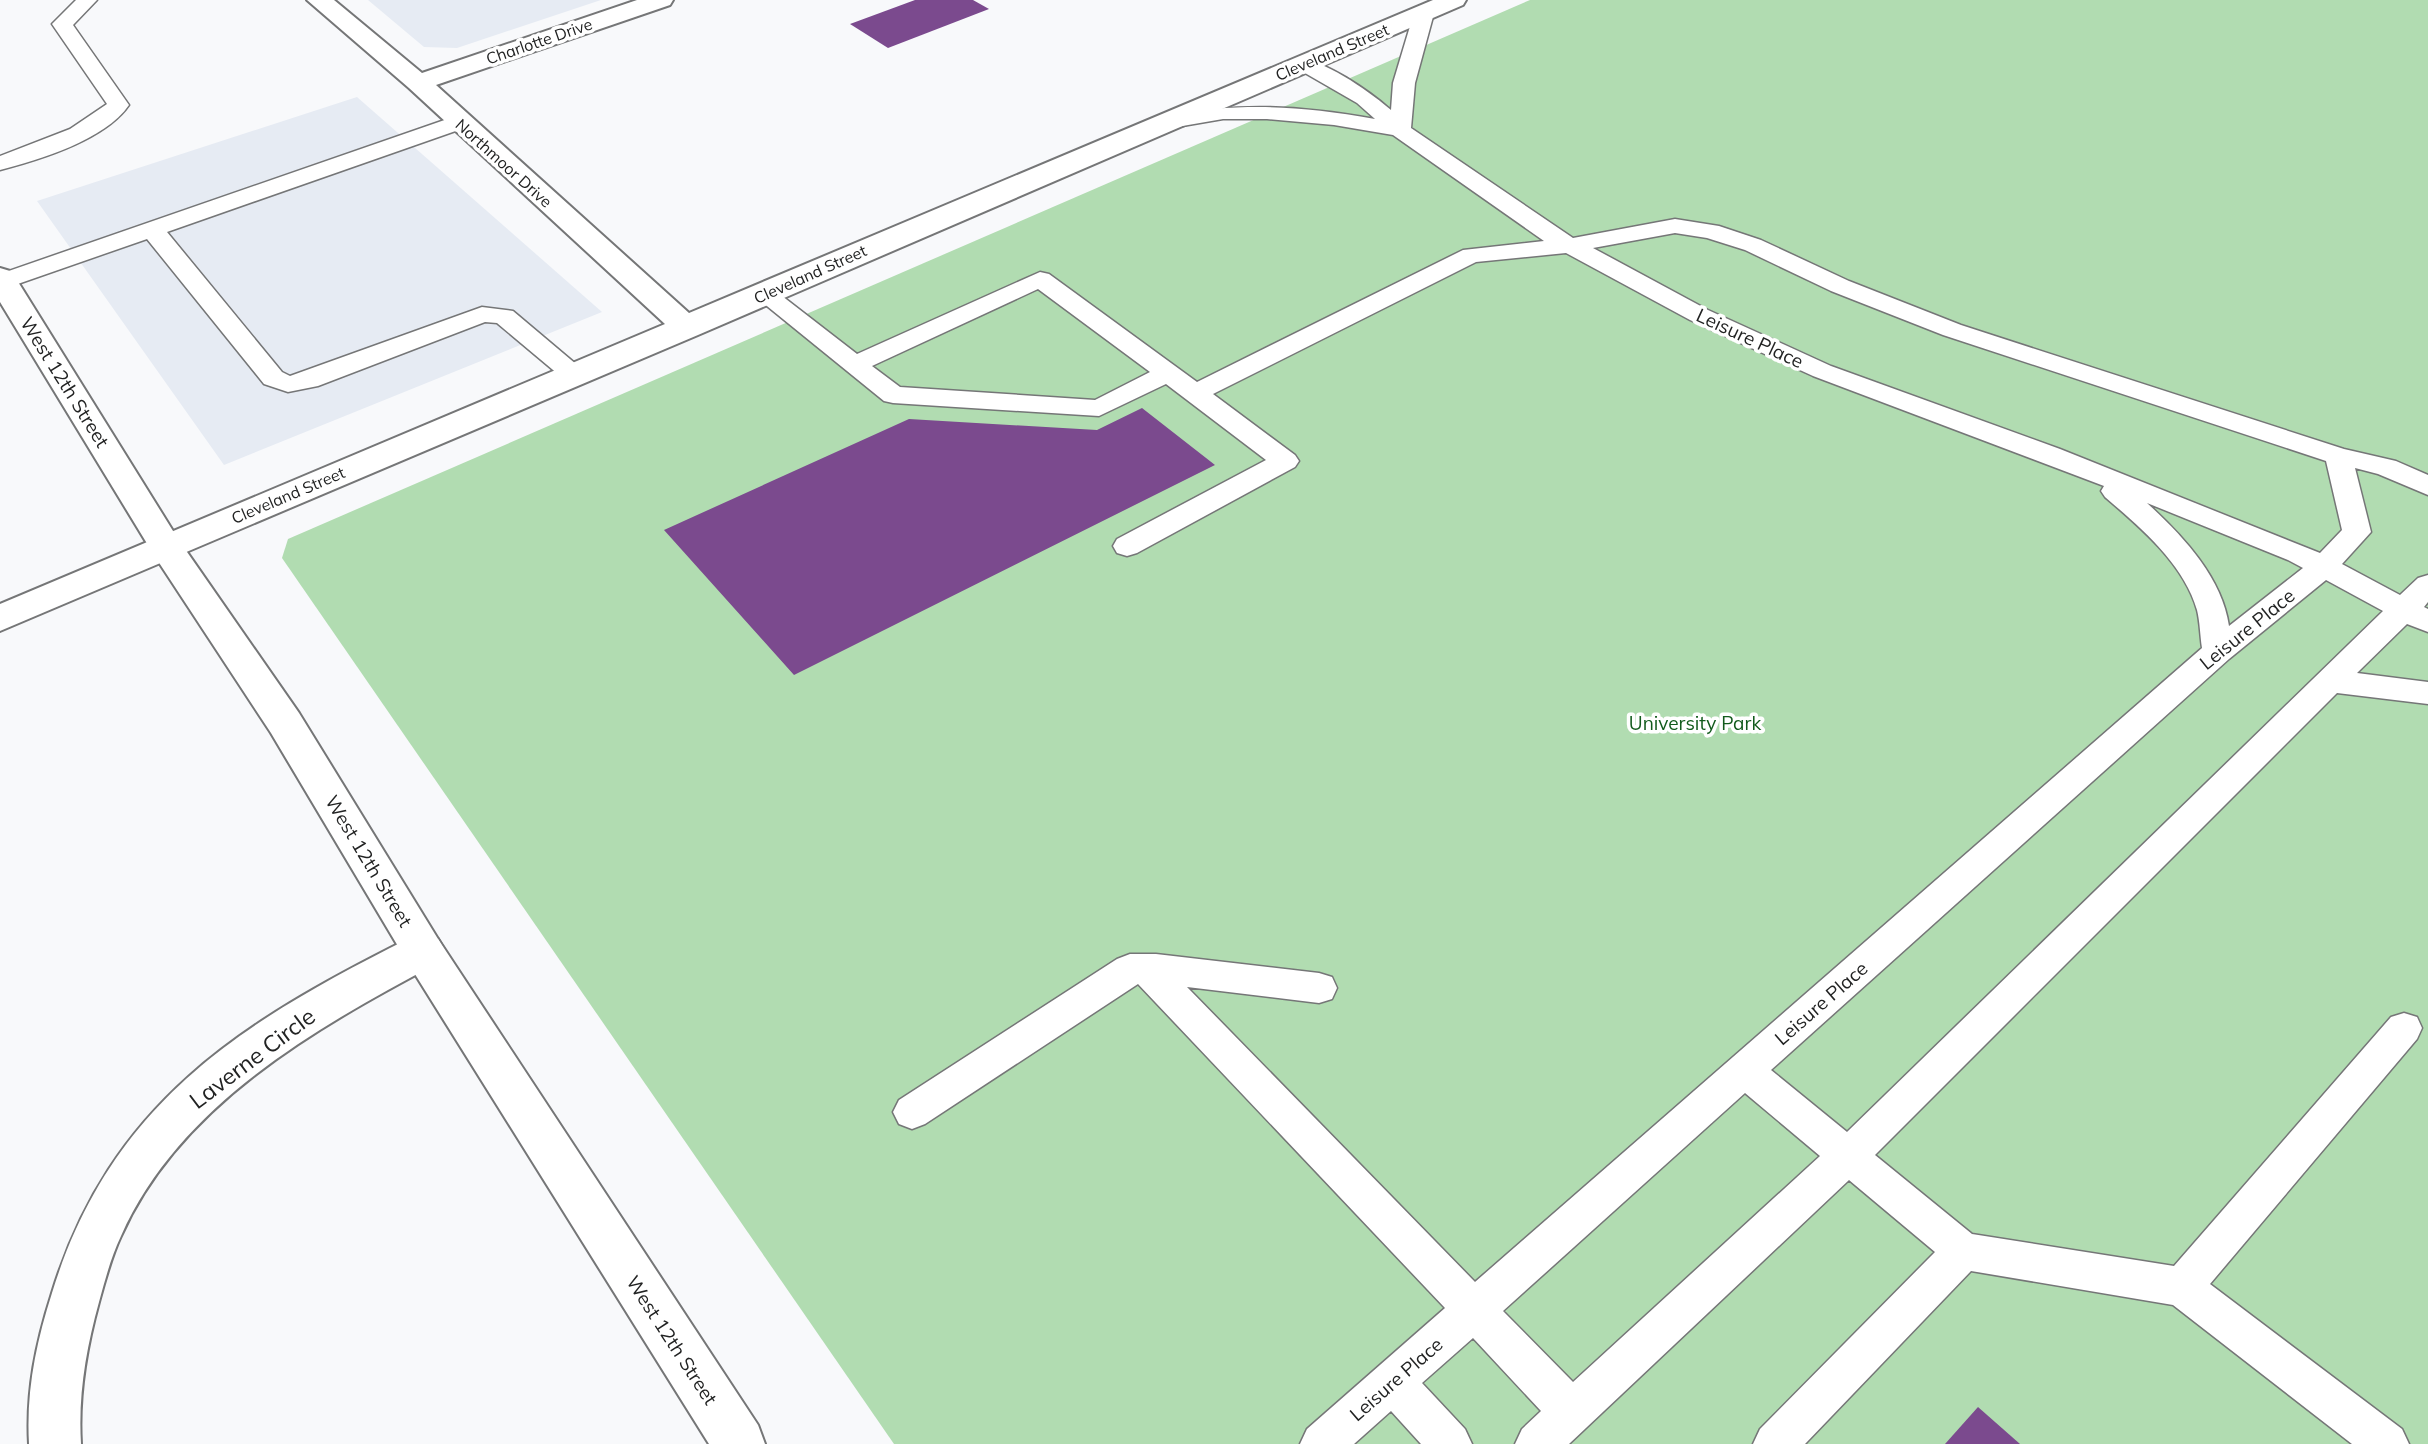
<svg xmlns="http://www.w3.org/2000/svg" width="2428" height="1444" font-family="Mulish,sans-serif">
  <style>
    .built { fill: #e6ebf3 }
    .green { fill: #b1dcb1 }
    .building { fill: #7b4a8e }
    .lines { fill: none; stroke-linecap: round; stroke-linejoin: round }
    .lane-casing { stroke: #757677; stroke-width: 3 }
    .street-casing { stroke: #757677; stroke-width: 4 }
    .secondary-casing { stroke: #757677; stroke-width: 4 }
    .lane { fill: #fff; fill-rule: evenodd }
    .street { fill: #fff; fill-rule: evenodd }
    .secondary { fill: #fff; fill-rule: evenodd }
    .labels { text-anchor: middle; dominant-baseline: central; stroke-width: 7; stroke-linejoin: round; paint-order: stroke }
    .far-street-label { font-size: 16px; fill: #222323; stroke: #fff }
    .street-label { font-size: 19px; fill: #222323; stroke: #fff }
    .park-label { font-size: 19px; fill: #125b1c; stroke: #fff }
    .near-street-label { font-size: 23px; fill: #222323; stroke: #fff }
  </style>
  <rect width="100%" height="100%" fill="#f8f9fb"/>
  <g class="built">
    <path d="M 368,0 L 601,0 L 457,48 L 424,47 Z"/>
    <path d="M 357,97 L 602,312 L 224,465 L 37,201 Z"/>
  </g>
  <path class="green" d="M 1530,0 L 2428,0 L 2428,1444 L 894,1444 L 282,558 L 288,539 Z"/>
  <g class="building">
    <path d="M 915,0 L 973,0 L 989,9 L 888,48 L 850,24 Z"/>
    <path d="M 1142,408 L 1215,465 L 794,675 L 664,530 L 909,419 L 1097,430 Z"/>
    <path d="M 1978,1407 L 2020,1444 L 1945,1444 Z"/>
  </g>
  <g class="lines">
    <defs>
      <g id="lane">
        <path d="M 76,0 L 97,0 L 73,25 L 129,105 C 105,140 39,160 0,170 L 0,156 L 70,129 L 107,104 L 52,24 Z"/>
        <path d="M 1424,7 L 1431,9 L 1434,13 L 1415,83 L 1411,128 L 1573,238 L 1675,219 L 1719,226 L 1761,240 L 1849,281 L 1961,325 L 2344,449 L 2396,461 L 2428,475 L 2428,495 L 2378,474 L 2355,468 L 2371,532 L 2342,564 L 2400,595 L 2418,578 L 2428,575 L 2428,602 L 2424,607 L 2428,609 L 2428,632 L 2407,624 L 2357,673 L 2428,682 L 2428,704 L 2337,693 L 1875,1155 L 1972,1234 L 2174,1266 L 2391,1017 L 2404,1013 L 2417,1017 L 2422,1028 L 2417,1039 L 2210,1284 L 2402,1429 L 2409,1444 L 2352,1444 L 2173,1305 L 1971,1271 L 1805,1444 L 1753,1444 L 1760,1429 L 1935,1252 L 1849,1180 L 1569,1444 L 1515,1444 L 1522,1429 L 1541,1411 L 1473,1338 L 1422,1383 L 1465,1429 L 1472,1444 L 1421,1444 L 1391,1411 L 1354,1444 L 1300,1444 L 1307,1429 L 1445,1308 L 1138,984 L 925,1124 L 912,1129 L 899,1124 L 893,1112 L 899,1100 L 1117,959 L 1130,954 L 1156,954 L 1319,973 L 1332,977 L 1337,988 L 1332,999 L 1319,1003 L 1187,987 L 1475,1282 L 2202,648 C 2200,635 2200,622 2197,610 C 2184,564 2140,527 2105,497 L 2101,491 L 2104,486 L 1813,376 L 1690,320 L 1566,253 L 1476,262 L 1213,394 L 1295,455 L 1299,461 L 1295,467 L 1137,553 L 1127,556 L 1117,553 L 1113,546 L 1117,539 L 1266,460 L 1166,384 L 1099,416 L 893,403 L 884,401 L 752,294 L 755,289 L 764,287 L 773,289 L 857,354 L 1040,272 L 1049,274 L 1197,382 L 1463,250 L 1544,241 L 1393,135 L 1334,125 L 1267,119 L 1223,119 L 1165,129 L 1157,127 L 1154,122 L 1157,117 L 1165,115 C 1243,103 1297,105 1375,119 L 1357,103 L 1298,69 L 1295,65 L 1298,61 C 1320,55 1374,95 1391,110 L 1393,83 L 1414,13 L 1417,9 ZM 1675,233 L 1707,238 L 1745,250 L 1831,291 L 1943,335 L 2326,461 L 2342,530 L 2320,553 L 2060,449 L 1831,366 L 1708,310 L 1593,248 ZM 1038,289 L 1150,372 L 1095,400 L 900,387 L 872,366 ZM 2147,503 L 2288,560 L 2303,568 L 2229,626 C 2222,577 2182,535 2147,503 ZM 2326,580 L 2383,611 L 1847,1132 L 1771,1070 L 2229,659 ZM 1745,1093 L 1820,1156 L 1573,1382 L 1503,1311 Z"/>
        <path d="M 459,115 L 467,117 L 470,122 L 467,127 L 167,232 L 282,372 L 290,376 L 482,307 L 513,311 L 583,370 L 587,375 L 583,380 L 574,383 L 565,380 L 497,323 L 485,322 L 318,386 L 288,392 L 264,384 L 147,239 L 12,286 L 0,288 L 0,274 Z"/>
      </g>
      <g id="street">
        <path d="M 307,0 L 334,0 L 422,73 L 637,0 L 673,0 L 670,5 L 436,85 L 689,313 L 1433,0 L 1466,0 L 1463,5 L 698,335 L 0,631 L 0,604 L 665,324 L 409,88 Z"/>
        <path d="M 423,933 L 438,939 L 445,951 L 438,963 C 317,1027 179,1105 121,1236 C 111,1257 105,1280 99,1302 C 86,1349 78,1395 81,1444 L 29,1444 C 26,1391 36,1343 52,1293 C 110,1104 240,1023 408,939 Z"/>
      </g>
      <path id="secondary" d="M 0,268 L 10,271 L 15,277 L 178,539 L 299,713 L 438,939 L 758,1425 L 765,1444 L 709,1444 L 408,963 L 271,733 L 154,555 L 0,302 Z"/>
    </defs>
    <use href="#lane" class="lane-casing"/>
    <use href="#street" class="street-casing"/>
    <use href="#secondary" class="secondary-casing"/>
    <use href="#lane" class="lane"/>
    <use href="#street" class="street"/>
    <use href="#secondary" class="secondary"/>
  </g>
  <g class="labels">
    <g class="far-street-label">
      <text transform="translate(539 41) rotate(-19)">Charlotte Drive</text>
      <text transform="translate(1332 52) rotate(-23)">Cleveland Street</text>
      <text transform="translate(504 163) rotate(42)">Northmoor Drive</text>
      <text transform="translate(810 274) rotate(-24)">Cleveland Street</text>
      <text transform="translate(288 495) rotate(-23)">Cleveland Street</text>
    </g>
    <g class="street-label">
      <text transform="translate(1750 338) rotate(25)">Leisure Place</text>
      <text transform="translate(65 382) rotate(58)">West 12th Street</text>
      <text transform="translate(2247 629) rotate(-39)">Leisure Place</text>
      <text transform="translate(369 861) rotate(59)">West 12th Street</text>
      <text transform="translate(1821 1003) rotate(-41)">Leisure Place</text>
      <text transform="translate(672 1340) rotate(57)">West 12th Street</text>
      <text transform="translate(1396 1379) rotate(-41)">Leisure Place</text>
    </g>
    <g class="park-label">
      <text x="1695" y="723">University Park</text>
    </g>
    <g class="near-street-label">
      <text transform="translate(252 1058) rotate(-37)">Laverne Circle</text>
    </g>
  </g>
</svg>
